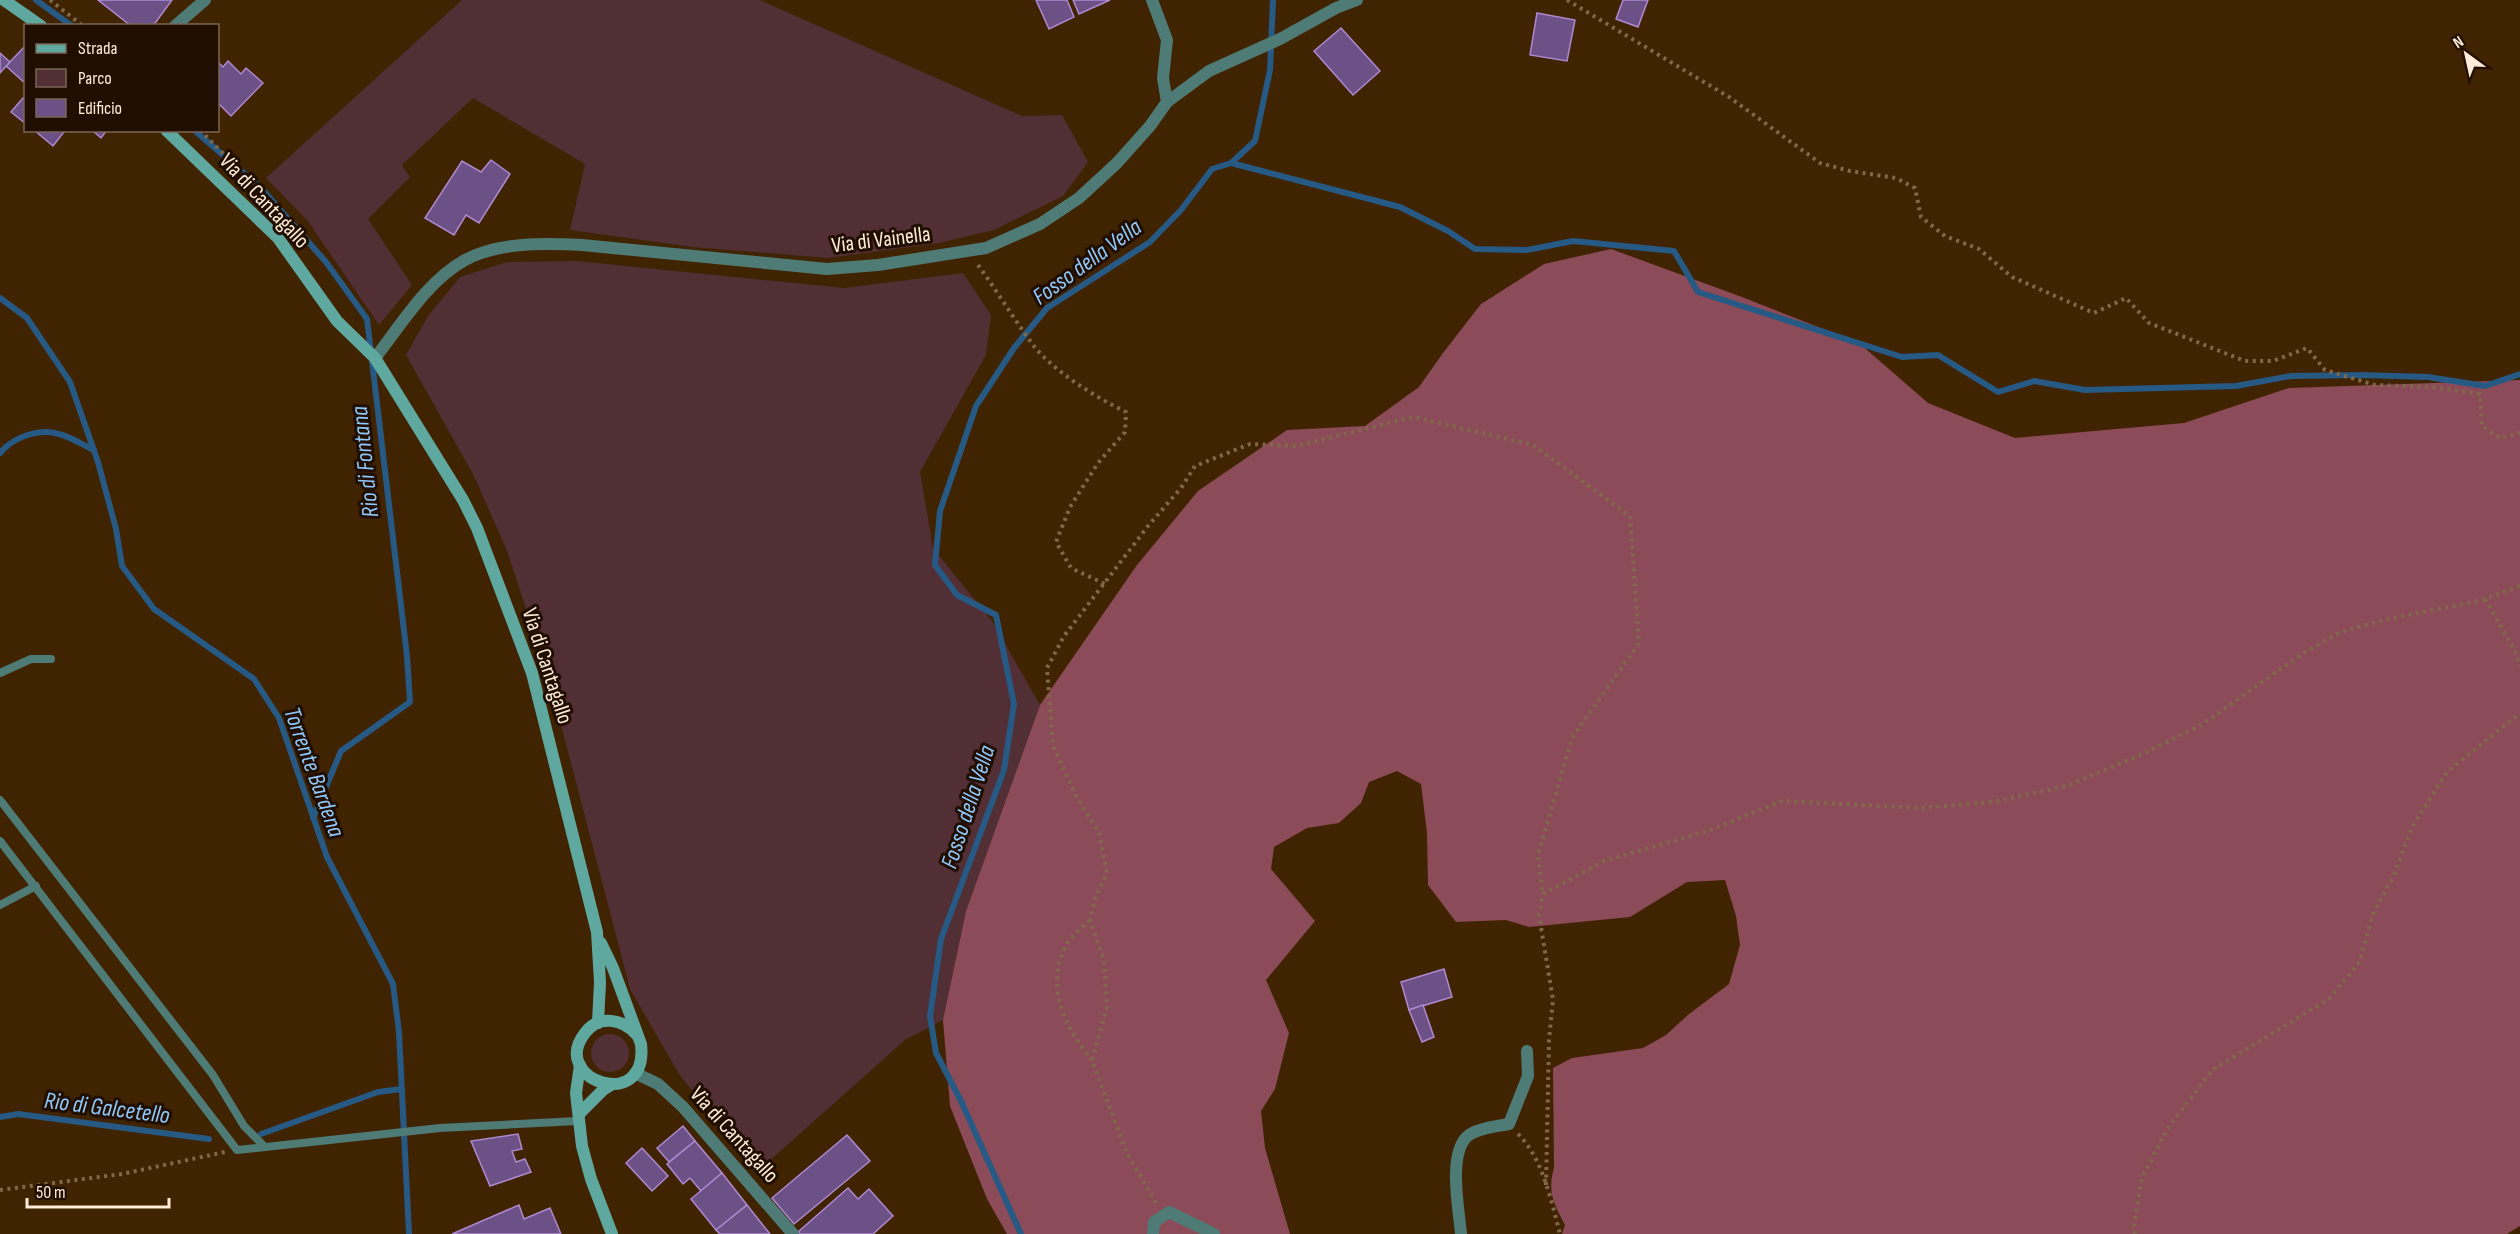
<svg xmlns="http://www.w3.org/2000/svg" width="2520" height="1234" font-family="'Sofia Sans Condensed',sans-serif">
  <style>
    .green { fill: #522e35 }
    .forest { fill: #8c4b59 }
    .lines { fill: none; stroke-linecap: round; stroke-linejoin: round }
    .stream { stroke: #265983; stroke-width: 6 }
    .building { fill: #6c5186; stroke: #ae89d1; stroke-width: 1.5 }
    .path { stroke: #82684b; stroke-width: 4; stroke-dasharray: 3 4.5; stroke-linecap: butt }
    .lane { stroke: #4e7b76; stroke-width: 8 }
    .street { stroke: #4e7b76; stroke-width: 12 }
    .secondary { stroke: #5fa8a0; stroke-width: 12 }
    .labels { text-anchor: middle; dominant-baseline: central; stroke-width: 6; stroke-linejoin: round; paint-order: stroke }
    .street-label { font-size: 22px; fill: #feebd8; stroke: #200e00 }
    .water-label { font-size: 24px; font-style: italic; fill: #90c9fe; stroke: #200e00 }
  </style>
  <rect width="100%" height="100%" fill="#402300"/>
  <g class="green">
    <path d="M 462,0 L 760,0 L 1022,116 L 1062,115 L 1088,162 L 1063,196 L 994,230 L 939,243 L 828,258 L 693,247 L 570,230 L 585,164 L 473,98 L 402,165 L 410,177 L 368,219 L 412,285 L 379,325 L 307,220 L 266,178 Z"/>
    <path d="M 577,261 L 844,288 L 963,273 L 991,315 L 986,355 L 920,472 L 933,548 L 992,621 L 1040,705 L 966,911 L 943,1020 L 905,1040 L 757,1172 L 679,1074 L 630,989 L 548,675 L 507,551 L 474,476 L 406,355 L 428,316 L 460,277 L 507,262 Z"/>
    <circle cx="610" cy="1053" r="19"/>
  </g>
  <path class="forest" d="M 1611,249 L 1742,297 L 1859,343 L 1928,403 L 2015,438 L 2184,423 L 2289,388 L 2520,380 L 2520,1226 L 2507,1234 L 1562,1234 L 1565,1225 C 1554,1204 1547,1192 1554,1168 L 1553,1068 L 1572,1058 L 1643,1048 L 1666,1035 L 1689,1014 L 1729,984 L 1740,945 L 1736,916 L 1725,880 L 1687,882 L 1630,917 L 1529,927 L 1506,920 L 1456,922 L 1428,885 L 1427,833 L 1421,784 L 1397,771 L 1369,782 L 1361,803 L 1339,823 L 1307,828 L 1274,847 L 1271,869 L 1315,921 L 1266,980 L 1289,1033 L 1275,1089 L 1261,1111 L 1265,1148 L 1290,1234 L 1007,1234 L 987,1199 L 950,1106 L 943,1020 L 966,911 L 1040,705 L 1137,565 L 1198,491 L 1287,430 L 1365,426 L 1419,387 L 1443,353 L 1481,304 L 1544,264 Z"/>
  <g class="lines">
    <g class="stream">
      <path d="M 36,0 L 72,26"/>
      <path d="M 194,130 L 261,188 L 326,262 L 367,319 L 407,656 L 410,702 L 341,751 L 313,818"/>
      <path d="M 1231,163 L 1400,207 L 1448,231 L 1475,249 L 1527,250 L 1573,241 L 1674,251 L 1698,292 L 1902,357 L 1938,355 L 1998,392 L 2034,381 L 2085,390 L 2236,386 L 2291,376 L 2361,375 L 2428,377 L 2485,386 L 2520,374"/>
      <path d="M 0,298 L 27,318 L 70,382 L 98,462 L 116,529 L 122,566 L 154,609 L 254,679 L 279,718 L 327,857 L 393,984 L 399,1032 L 409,1234"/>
      <path d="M 0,453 C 13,437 39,428 59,434 C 71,437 83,445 94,450"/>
      <path d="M 0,1117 L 18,1114 L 209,1139"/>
      <path d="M 261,1134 L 378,1092 L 402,1089"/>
      <path d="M 1021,1234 L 961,1101 L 936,1053 L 930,1016 L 941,939 L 1004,770 L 1014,704 L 996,615 L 957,595 L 935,565 L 940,511 L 976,406 L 1014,348 L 1047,308 L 1150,242 L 1181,210 L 1212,169 L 1231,163 L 1255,141 L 1270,70 L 1273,0"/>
    </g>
  </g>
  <g class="building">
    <path d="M 98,0 L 172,0 L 153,26 L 131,26 Z"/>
    <path d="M 1036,0 L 1067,0 L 1074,17 L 1049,29 Z"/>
    <path d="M 1073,0 L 1110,0 L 1079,14 Z"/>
    <path d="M 1623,0 L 1648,0 L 1638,27 L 1616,19 Z"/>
    <path d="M 1537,13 L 1575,20 L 1567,61 L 1530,55 Z"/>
    <path d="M 1341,28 L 1380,71 L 1353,95 L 1314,51 Z"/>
    <path d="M 26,45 L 26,84 L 6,66 Z"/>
    <path d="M 0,53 L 10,62 L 0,73 Z"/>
    <path d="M 228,61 L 241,74 L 246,68 L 263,83 L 231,116 L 218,103 L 218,62 L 223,67 Z"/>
    <path d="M 23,98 L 26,100 L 26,124 L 11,112 Z"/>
    <path d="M 34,130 L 63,130 L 64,132 L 53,146 Z"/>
    <path d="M 92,130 L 107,130 L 101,138 Z"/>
    <path d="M 491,160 L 510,174 L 479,223 L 466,215 L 454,235 L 425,218 L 462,161 L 481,172 Z"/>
    <path d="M 1444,969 L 1452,997 L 1409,1010 L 1401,982 Z"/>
    <path d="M 1423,1005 L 1434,1037 L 1422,1042 L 1409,1010 Z"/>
    <path d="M 683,1126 L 695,1141 L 669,1162 L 657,1148 Z"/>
    <path d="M 518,1134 L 522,1149 L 512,1151 L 516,1162 L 525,1159 L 531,1172 L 490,1186 L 471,1141 Z"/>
    <path d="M 847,1135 L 870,1161 L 794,1224 L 772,1198 Z"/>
    <path d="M 695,1141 L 722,1173 L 701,1191 L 690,1178 L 683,1184 L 667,1164 Z"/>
    <path d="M 642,1148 L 668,1176 L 652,1191 L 626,1163 Z"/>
    <path d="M 722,1173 L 747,1205 L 716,1230 L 691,1199 Z"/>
    <path d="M 848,1188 L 858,1199 L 869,1189 L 893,1216 L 873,1234 L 800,1234 L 798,1232 Z"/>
    <path d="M 519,1205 L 524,1219 L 550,1208 L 561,1234 L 452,1234 Z"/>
    <path d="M 747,1205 L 770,1234 L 720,1234 L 716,1230 Z"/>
  </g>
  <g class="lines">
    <g class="path">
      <path d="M 50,0 L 83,26"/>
      <path d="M 1567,0 L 1729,97 L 1820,163 L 1850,171 L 1896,178 L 1915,188 L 1921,217 L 1945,236 L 1979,249 L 2012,277 L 2094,313 L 2126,298 L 2149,323 L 2245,361 L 2273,361 L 2307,348 L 2325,370 L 2375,385 L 2431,387 L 2480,394 L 2482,426 L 2500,438 L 2520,433"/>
      <path d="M 200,130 L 263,194 L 280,216"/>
      <path d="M 978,265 C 997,291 1014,319 1033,345 C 1053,371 1097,398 1126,412 L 1125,432 L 1098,463 L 1070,507 L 1056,542 L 1071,568 L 1105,584"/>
      <path d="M 2485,599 L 2514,649 L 2520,666"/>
      <path d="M 1090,920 C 1083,927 1072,935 1067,944 C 1044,984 1065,1029 1092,1060"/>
      <path d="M 1518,1134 C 1543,1159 1551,1200 1560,1234"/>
      <path d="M 1546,1185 L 1549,1040 L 1553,1000 L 1539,915 L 1543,894 L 1604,861 L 1708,831 L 1782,801 L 1920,808 L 1992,802 L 2067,786 L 2145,753 L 2201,725 L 2302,654 L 2341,632 L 2388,619 L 2478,601 L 2520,586"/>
      <path d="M 0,1190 L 122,1174 L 225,1152"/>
      <path d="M 1156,1203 L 1127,1153 L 1092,1061 L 1107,1007 L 1104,961 L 1090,920 L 1095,898 L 1107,873 L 1099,833 L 1075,794 L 1053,746 L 1047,668 L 1064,636 L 1148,526 L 1181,488 L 1195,466 L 1250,444 L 1297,446 L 1413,417 L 1533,445 L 1630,516 L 1639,643 L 1572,738 L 1538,855 L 1543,894"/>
      <path d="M 2135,1234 L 2134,1224 L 2142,1178 L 2166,1131 L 2212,1070 L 2329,999 L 2360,961 L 2373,914 L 2394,875 L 2412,827 L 2447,772 L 2520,713"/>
    </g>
    <g class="lane">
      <path d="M 0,673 L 31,659 L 51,659"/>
      <path d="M 0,800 L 213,1075 L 244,1126 L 265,1147"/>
      <path d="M 0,841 L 237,1150 L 440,1128 L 578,1121"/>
      <path d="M 0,905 L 36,886"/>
    </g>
    <g class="street">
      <path d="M 1152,0 L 1167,40 L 1163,78 L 1167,102"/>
      <path d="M 175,26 L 205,0"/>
      <path d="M 375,358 C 401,325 427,281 465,260 C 499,242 544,243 582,245 L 827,269 L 878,265 L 986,248 L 1040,224 L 1079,198 L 1117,163 L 1150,126 L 1167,102 L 1209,71 L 1280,39 L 1336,8 L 1357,0"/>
      <path d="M 635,1073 L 658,1084 L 683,1107 L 793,1234"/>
      <path d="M 1153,1234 L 1154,1222 L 1169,1212 L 1214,1234"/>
      <path d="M 1461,1234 C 1459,1210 1447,1151 1469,1135 C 1479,1128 1498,1126 1509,1124 L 1528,1076 L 1527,1051"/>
    </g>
    <g class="secondary">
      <path d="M 4,0 L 41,26"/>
      <path d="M 166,130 L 278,238 L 337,321 L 375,358 L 463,500 L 477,528 L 532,673 L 597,932 L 600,982 L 598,1023"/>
      <path d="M 601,943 L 613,968 L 641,1044 C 649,1114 548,1080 585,1033 C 599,1014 623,1019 637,1035"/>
      <path d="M 580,1065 L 576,1093 L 582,1146 L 591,1179 L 612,1234"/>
      <path d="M 580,1113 L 603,1090 L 611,1085"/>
    </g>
  </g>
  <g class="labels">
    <g class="street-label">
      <text transform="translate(264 201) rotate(47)">Via di Cantagallo</text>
      <text transform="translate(881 240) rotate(-7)">Via di Vainella</text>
      <text transform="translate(547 666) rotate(72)">Via di Cantagallo</text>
      <text transform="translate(734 1135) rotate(48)">Via di Cantagallo</text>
    </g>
    <g class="water-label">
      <text transform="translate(1087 262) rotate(-36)">Fosso della Vella</text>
      <text transform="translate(365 462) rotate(-96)">Rio di Fontana</text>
      <text transform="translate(314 772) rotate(70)">Torrente Bardena</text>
      <text transform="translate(968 807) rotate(-72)">Fosso della Vella</text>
      <text transform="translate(107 1108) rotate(7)">Rio di Galcetello</text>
    </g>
  </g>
  <rect x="24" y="24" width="195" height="108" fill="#200e00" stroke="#796656" stroke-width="1.5"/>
  <rect x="36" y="44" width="30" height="9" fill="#5fa8a0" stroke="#796656" stroke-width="1.5"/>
  <text x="78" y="54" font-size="18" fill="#feebd8">Strada</text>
  <rect x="36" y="69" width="30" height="18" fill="#522e35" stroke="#796656" stroke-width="1.5"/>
  <text x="78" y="84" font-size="18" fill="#feebd8">Parco</text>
  <rect x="36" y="99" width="30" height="18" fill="#6c5186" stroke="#796656" stroke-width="1.5"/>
  <text x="78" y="114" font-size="18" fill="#feebd8">Edificio</text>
  <g transform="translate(2466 54) rotate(327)" stroke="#200e00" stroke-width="4.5" paint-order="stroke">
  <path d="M0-4.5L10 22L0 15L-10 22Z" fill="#feebd8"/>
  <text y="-9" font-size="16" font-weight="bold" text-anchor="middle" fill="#feebd8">N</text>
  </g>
  <path d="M27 1198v9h142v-9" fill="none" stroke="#feebd8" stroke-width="3"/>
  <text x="36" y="1198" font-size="18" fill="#feebd8" stroke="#200e00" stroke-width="4.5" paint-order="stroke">50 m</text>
</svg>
